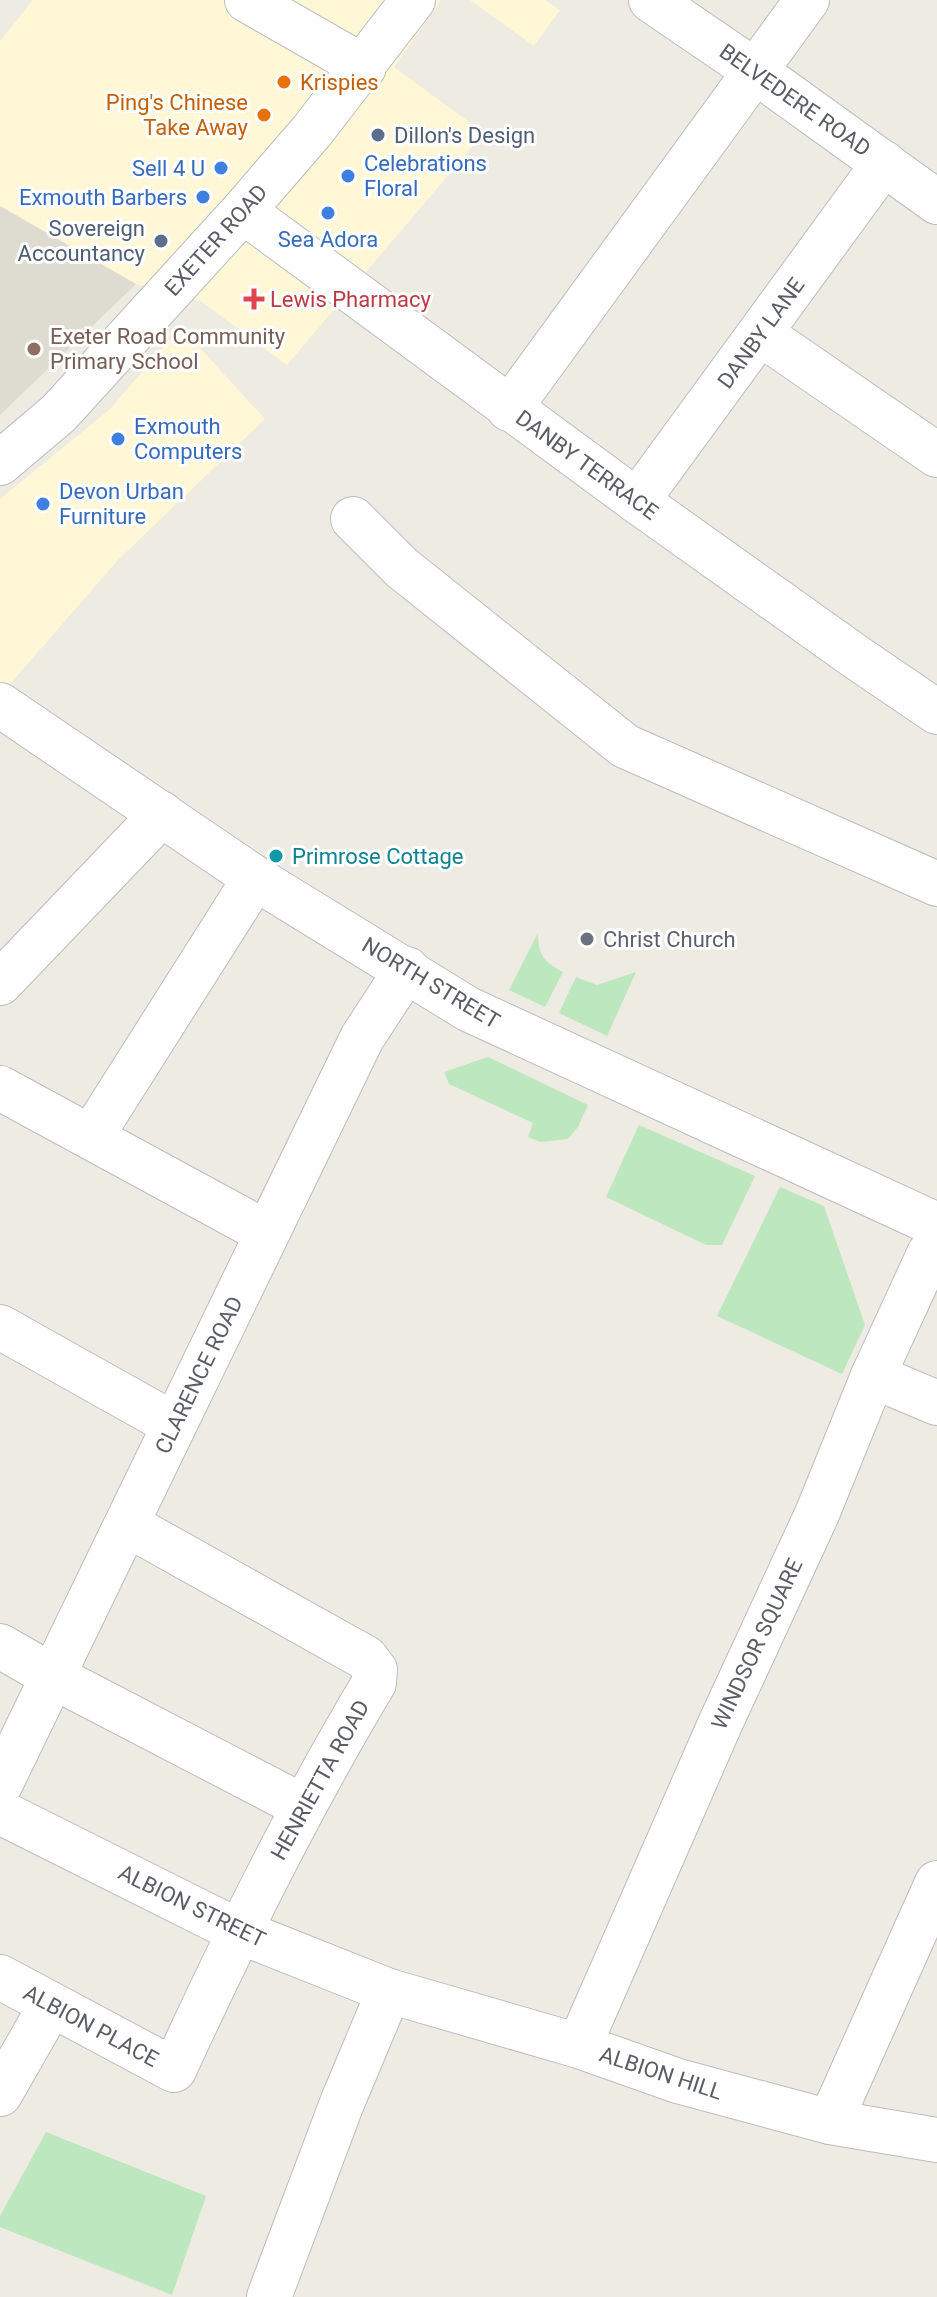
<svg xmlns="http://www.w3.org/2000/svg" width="937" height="2297" font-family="Roboto,sans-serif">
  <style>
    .commercial { fill: #fff7d6 }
    .education { fill: #dedbd1 }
    .green { fill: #bde7be }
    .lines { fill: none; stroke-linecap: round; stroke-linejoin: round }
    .minor-casing { stroke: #babcc2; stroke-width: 46 }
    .minor { stroke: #fff; stroke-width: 44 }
    .food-dot { fill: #e8710a; stroke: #fff; stroke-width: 3 }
    .service-dot { fill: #5c6f8a; stroke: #fff; stroke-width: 3 }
    .shop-dot { fill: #3f7fe0; stroke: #fff; stroke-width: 3 }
    .health-dot { fill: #e0444e; stroke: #fff; stroke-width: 3 }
    .education-dot { fill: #8d6e63; stroke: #fff; stroke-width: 3 }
    .culture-dot { fill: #0f9aa8; stroke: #fff; stroke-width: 3 }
    .worship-dot { fill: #6b7280; stroke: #fff; stroke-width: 3 }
    .labels { text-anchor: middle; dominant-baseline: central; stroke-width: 6; stroke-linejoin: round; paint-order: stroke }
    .food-label { font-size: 22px; fill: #c56008; stroke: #fff; text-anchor: start }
    .street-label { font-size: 22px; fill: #5a5e64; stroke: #fff }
    .service-label { font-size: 22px; fill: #4e5e75; stroke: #fff; text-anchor: start }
    .shop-label { font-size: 22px; fill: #366cbe; stroke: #fff; text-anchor: start }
    .health-label { font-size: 22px; fill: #be3a42; stroke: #fff; text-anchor: start }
    .education-label { font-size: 22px; fill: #785e54; stroke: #fff; text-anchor: start }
    .culture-label { font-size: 22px; fill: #0d838f; stroke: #fff; text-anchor: start }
    .worship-label { font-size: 22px; fill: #5b616d; stroke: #fff; text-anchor: start }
  </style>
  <rect width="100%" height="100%" fill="#eeece2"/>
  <g class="commercial">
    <path d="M 33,0 L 441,0 L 394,67 L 484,133 L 287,365 L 202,302 L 136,284 L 0,206 L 0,41 Z"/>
    <path d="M 470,0 L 545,0 L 560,10 L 534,46 Z"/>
    <path d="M 181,327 L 265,419 L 118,560 L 4,691 L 0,688 L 0,499 L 109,410 Z"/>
  </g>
  <path class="education" d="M 0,206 L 136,284 L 0,415 Z"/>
  <g class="green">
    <path d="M 538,933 C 538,955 544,962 563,972 L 545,1007 L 509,990 Z"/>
    <path d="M 636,972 L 607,1036 L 559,1013 L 576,977 L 597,985 Z"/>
    <path d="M 488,1057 L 588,1105 L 578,1127 L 568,1139 L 541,1142 L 528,1137 L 533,1123 L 449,1084 L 444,1072 Z"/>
    <path d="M 639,1125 L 755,1176 L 722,1245 L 706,1245 L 606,1197 Z"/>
    <path d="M 780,1187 L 824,1206 L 865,1325 L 842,1374 L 717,1316 Z"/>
    <path d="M 46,2132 L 206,2196 L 172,2295 L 0,2227 L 0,2216 Z"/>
  </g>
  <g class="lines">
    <defs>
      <g id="minor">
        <path d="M 247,0 L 364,67"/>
        <path d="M 651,0 L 755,71 L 937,202"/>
        <path d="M 243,211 L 637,501 L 856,657 L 937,712"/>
        <path d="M 761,334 L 937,455"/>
        <path d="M 509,409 L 807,0"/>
        <path d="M 0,463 L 59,413 L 243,211 L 312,131 L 413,0"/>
        <path d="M 637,501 L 884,163"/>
        <path d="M 353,519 L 402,568 L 625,746 L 937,884"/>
        <path d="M 0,705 L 255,878 L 468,1009 L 937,1225"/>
        <path d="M 0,983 L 162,814"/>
        <path d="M 0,1088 L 267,1233"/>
        <path d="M 91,1137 L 255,878"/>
        <path d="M 0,1327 L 173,1424"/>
        <path d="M 873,1376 L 937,1403"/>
        <path d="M 0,1646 L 54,1677 L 302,1806"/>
        <path d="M 0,1785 L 362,1038 L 407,969"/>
        <path d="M 0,1812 L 238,1931 L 389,1991 L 579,2046 L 678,2081 L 830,2122 L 937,2140"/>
        <path d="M 0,1977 L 174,2070 C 235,1937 299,1808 374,1683 L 375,1670 L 366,1658 L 128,1525"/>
        <path d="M 579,2046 L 720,1724 L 817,1514 L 873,1376 L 929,1254 L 937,1243"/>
        <path d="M 0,2094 L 51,2005"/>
        <path d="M 830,2122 L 937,1883"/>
        <path d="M 269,2297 L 342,2103 L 389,1991"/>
      </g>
    </defs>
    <use href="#minor" class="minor-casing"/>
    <use href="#minor" class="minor"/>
  </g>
  <g class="food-dot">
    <circle cx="284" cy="82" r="8"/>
    <circle cx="264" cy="115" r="8"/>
  </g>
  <g class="service-dot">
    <circle cx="378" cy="135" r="8"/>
    <circle cx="161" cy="241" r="8"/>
  </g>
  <g class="shop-dot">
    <circle cx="221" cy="168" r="8"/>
    <circle cx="348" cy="176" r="8"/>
    <circle cx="203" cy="197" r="8"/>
    <circle cx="328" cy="213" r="8"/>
    <circle cx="118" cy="439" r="8"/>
    <circle cx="43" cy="504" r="8"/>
  </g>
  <path class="health-dot" d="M250 287h8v8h8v8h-8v8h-8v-8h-8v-8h8z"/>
  <circle class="education-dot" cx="34" cy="349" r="8"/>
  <circle class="culture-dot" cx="276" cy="856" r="8"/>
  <circle class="worship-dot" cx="587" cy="939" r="8"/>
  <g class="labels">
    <g class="food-label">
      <text x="300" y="82">Krispies</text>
      <text x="248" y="102" text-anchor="end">Ping's Chinese<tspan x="248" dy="25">Take Away</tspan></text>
    </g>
    <g class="street-label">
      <text transform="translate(795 100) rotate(35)">BELVEDERE ROAD</text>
      <text transform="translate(216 240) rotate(-48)">EXETER ROAD</text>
      <text transform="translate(761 333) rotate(-54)">DANBY LANE</text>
      <text transform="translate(587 465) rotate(36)">DANBY TERRACE</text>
      <text transform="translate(431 983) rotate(31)">NORTH STREET</text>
      <text transform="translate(199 1375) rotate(-64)">CLARENCE ROAD</text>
      <text transform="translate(757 1644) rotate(-65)">WINDSOR SQUARE</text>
      <text transform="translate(320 1780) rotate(-61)">HENRIETTA ROAD</text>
      <text transform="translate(192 1906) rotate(26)">ALBION STREET</text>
      <text transform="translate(91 2026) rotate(28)">ALBION PLACE</text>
      <text transform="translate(661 2073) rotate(18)">ALBION HILL</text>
    </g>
    <g class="service-label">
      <text x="394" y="135">Dillon's Design</text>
      <text x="145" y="228" text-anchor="end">Sovereign<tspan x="145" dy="25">Accountancy</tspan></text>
    </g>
    <g class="shop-label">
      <text x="364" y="163">Celebrations<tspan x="364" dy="25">Floral</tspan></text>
      <text x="205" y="168" text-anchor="end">Sell 4 U</text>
      <text x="187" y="197" text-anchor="end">Exmouth Barbers</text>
      <text x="328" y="239" text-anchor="middle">Sea Adora</text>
      <text x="134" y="426">Exmouth<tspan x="134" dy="25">Computers</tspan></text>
      <text x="59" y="491">Devon Urban<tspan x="59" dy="25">Furniture</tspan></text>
    </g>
    <g class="health-label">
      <text x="270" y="299">Lewis Pharmacy</text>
    </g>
    <g class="education-label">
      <text x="50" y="336">Exeter Road Community<tspan x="50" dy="25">Primary School</tspan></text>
    </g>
    <g class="culture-label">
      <text x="292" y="856">Primrose Cottage</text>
    </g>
    <g class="worship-label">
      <text x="603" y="939">Christ Church</text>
    </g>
  </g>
</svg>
